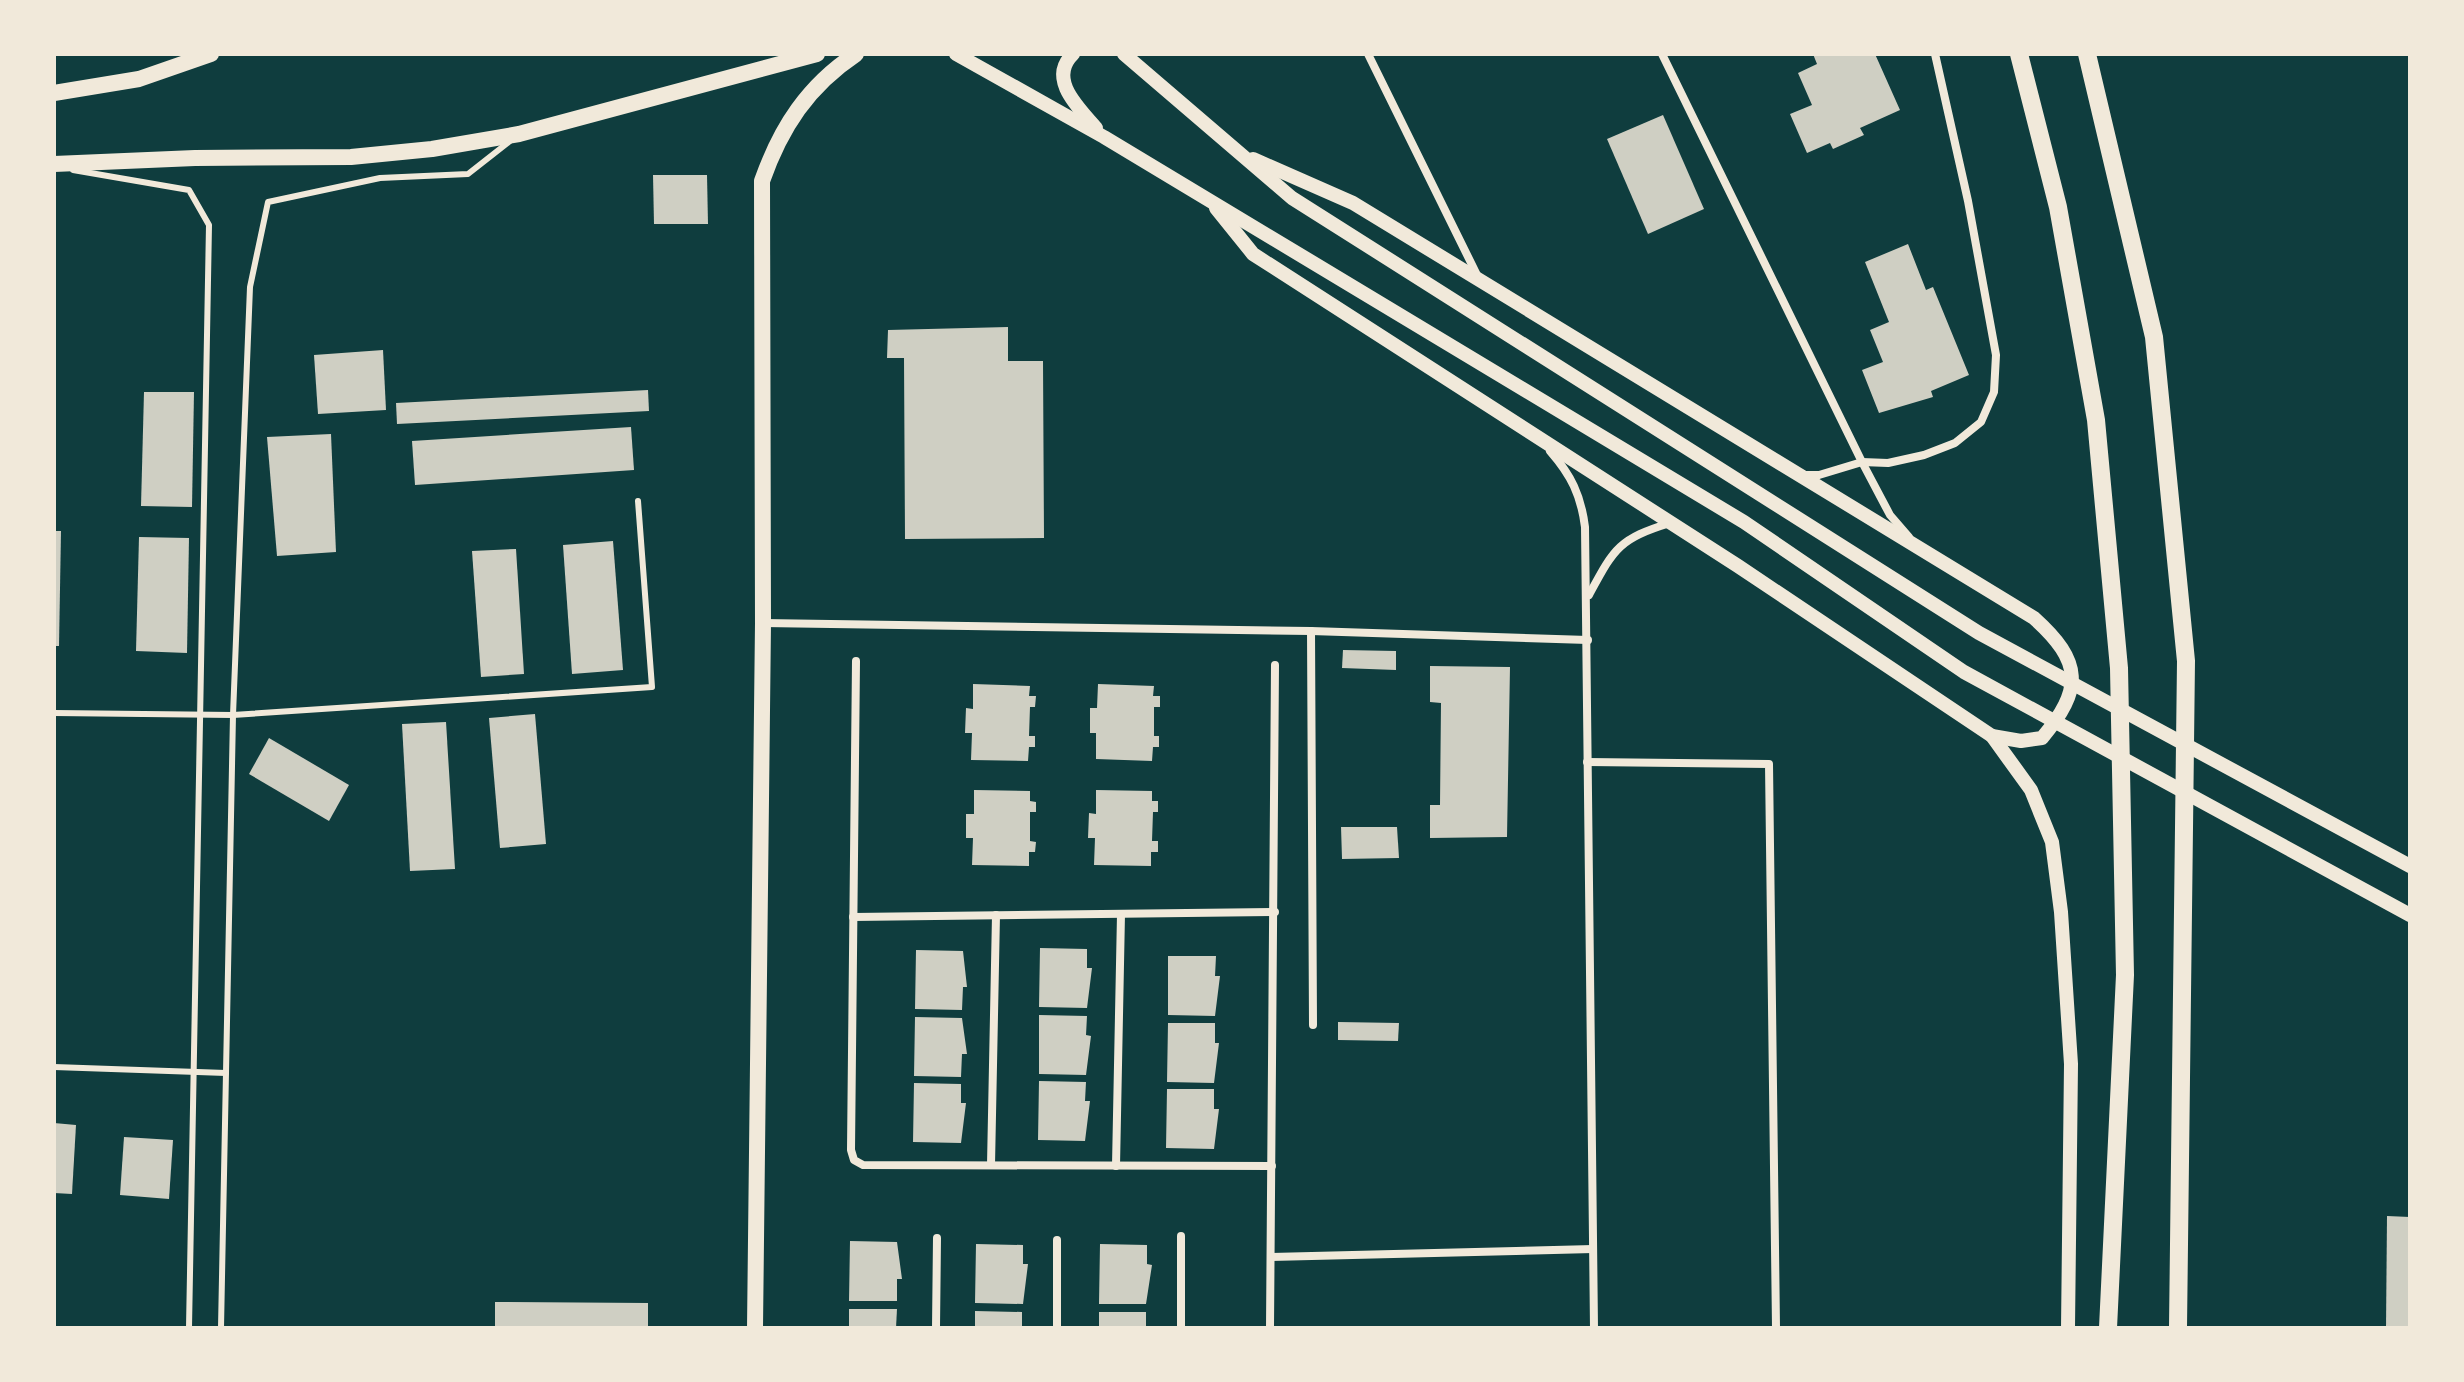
<svg xmlns="http://www.w3.org/2000/svg" width="2464" height="1382" font-family="Commissioner,sans-serif">
  <style>
    .building { fill: #cfcfc3 }
    .lines { fill: none; stroke-linecap: round; stroke-linejoin: round }
    .service { stroke: #f1e9da; stroke-width: 6 }
    .minor { stroke: #f1e9da; stroke-width: 8 }
    .tertiary { stroke: #f1e9da; stroke-width: 14 }
    .secondary { stroke: #f1e9da; stroke-width: 16 }
    .trunk { stroke: #f1e9da; stroke-width: 18 }
  </style>
  <rect width="100%" height="100%" fill="#0f3d3e"/>
  <g class="building">
    <path d="M 1813,54 L 1875,54 L 1900,110 L 1860,128 L 1864,135 L 1833,149 L 1830,143 L 1807,153 L 1790,114 L 1812,105 L 1798,73 L 1817,64 Z"/>
    <path d="M 1663,115 L 1704,209 L 1648,234 L 1607,139 Z"/>
    <path d="M 653,175 L 707,175 L 708,224 L 654,224 Z"/>
    <path d="M 1908,244 L 1926,290 L 1933,287 L 1969,375 L 1931,391 L 1933,397 L 1879,413 L 1862,370 L 1883,362 L 1870,330 L 1889,322 L 1865,262 Z"/>
    <path d="M 1008,327 L 1008,361 L 1043,361 L 1044,538 L 905,539 L 904,358 L 887,358 L 888,330 Z"/>
    <path d="M 383,350 L 386,410 L 318,414 L 314,355 Z"/>
    <path d="M 648,390 L 649,411 L 397,424 L 396,403 Z"/>
    <path d="M 144,392 L 194,392 L 192,507 L 141,506 Z"/>
    <path d="M 631,427 L 634,470 L 415,485 L 412,441 Z"/>
    <path d="M 331,434 L 336,552 L 277,556 L 267,437 Z"/>
    <path d="M 54,531 L 61,531 L 59,646 L 54,646 Z"/>
    <path d="M 139,537 L 189,538 L 187,653 L 136,651 Z"/>
    <path d="M 613,541 L 623,670 L 572,674 L 563,545 Z"/>
    <path d="M 516,549 L 524,674 L 481,677 L 472,551 Z"/>
    <path d="M 1343,650 L 1396,651 L 1396,670 L 1342,668 Z"/>
    <path d="M 1430,666 L 1510,667 L 1507,837 L 1430,838 L 1430,805 L 1440,805 L 1441,703 L 1430,702 Z"/>
    <path d="M 973,684 L 1030,686 L 1029,696 L 1036,696 L 1035,707 L 1030,707 L 1029,736 L 1035,736 L 1035,747 L 1029,747 L 1028,761 L 971,760 L 972,733 L 965,733 L 966,708 L 973,709 Z"/>
    <path d="M 1098,684 L 1154,686 L 1153,696 L 1160,696 L 1160,707 L 1154,707 L 1154,736 L 1159,736 L 1159,747 L 1153,747 L 1152,761 L 1096,759 L 1096,733 L 1090,733 L 1090,708 L 1097,708 Z"/>
    <path d="M 535,714 L 546,844 L 500,848 L 489,718 Z"/>
    <path d="M 446,722 L 455,869 L 410,871 L 402,724 Z"/>
    <path d="M 269,738 L 349,785 L 329,821 L 249,774 Z"/>
    <path d="M 974,790 L 1030,791 L 1030,801 L 1036,802 L 1036,812 L 1030,812 L 1030,841 L 1036,842 L 1035,852 L 1029,852 L 1029,866 L 972,865 L 973,838 L 966,838 L 966,814 L 974,814 Z"/>
    <path d="M 1096,790 L 1152,791 L 1152,801 L 1158,801 L 1158,812 L 1153,812 L 1152,841 L 1158,841 L 1158,852 L 1151,852 L 1151,866 L 1094,865 L 1095,838 L 1088,838 L 1089,813 L 1096,814 Z"/>
    <path d="M 1341,827 L 1397,827 L 1399,858 L 1342,859 Z"/>
    <path d="M 1040,948 L 1087,949 L 1087,968 L 1092,968 L 1087,1008 L 1039,1007 Z"/>
    <path d="M 916,950 L 963,951 L 967,987 L 963,987 L 962,1010 L 915,1009 Z"/>
    <path d="M 1168,956 L 1216,956 L 1215,976 L 1220,976 L 1215,1016 L 1168,1015 Z"/>
    <path d="M 1039,1015 L 1087,1016 L 1086,1035 L 1091,1036 L 1086,1075 L 1039,1074 Z"/>
    <path d="M 915,1017 L 962,1018 L 967,1054 L 962,1054 L 961,1077 L 914,1076 Z"/>
    <path d="M 1338,1022 L 1399,1023 L 1398,1041 L 1338,1040 Z"/>
    <path d="M 1168,1023 L 1215,1023 L 1215,1043 L 1219,1043 L 1214,1083 L 1167,1082 Z"/>
    <path d="M 1039,1081 L 1086,1082 L 1085,1101 L 1090,1101 L 1085,1141 L 1038,1140 Z"/>
    <path d="M 914,1083 L 961,1084 L 961,1103 L 966,1103 L 961,1143 L 913,1142 Z"/>
    <path d="M 1167,1089 L 1214,1089 L 1214,1109 L 1219,1109 L 1214,1149 L 1166,1148 Z"/>
    <path d="M 54,1123 L 76,1125 L 72,1194 L 54,1193 Z"/>
    <path d="M 124,1137 L 173,1140 L 169,1199 L 120,1195 Z"/>
    <path d="M 2387,1216 L 2410,1217 L 2410,1328 L 2386,1328 Z"/>
    <path d="M 850,1241 L 897,1242 L 902,1279 L 897,1279 L 897,1301 L 849,1301 Z"/>
    <path d="M 976,1244 L 1023,1245 L 1023,1264 L 1028,1264 L 1023,1304 L 975,1303 Z"/>
    <path d="M 1100,1244 L 1147,1245 L 1147,1264 L 1152,1265 L 1146,1304 L 1099,1304 Z"/>
    <path d="M 495,1302 L 648,1303 L 648,1328 L 495,1328 Z"/>
    <path d="M 849,1309 L 897,1309 L 896,1328 L 849,1328 Z"/>
    <path d="M 975,1311 L 1022,1312 L 1022,1328 L 975,1328 Z"/>
    <rect x="1099" y="1312" width="47" height="16"/>
  </g>
  <g class="lines">
    <g class="service">
      <path d="M 73,170 L 189,190 L 209,225 L 189,1328"/>
      <path d="M 54,713 L 233,715 L 652,687 L 638,501"/>
      <path d="M 54,1067 L 226,1073"/>
      <path d="M 221,1328 L 233,715 L 250,287 L 268,202 L 380,178 L 468,174 L 510,141"/>
    </g>
    <g class="minor">
      <path d="M 1368,54 L 1477,275"/>
      <path d="M 1662,54 L 1862,462 L 1890,515 L 1909,537"/>
      <path d="M 1550,451 C 1571,475 1581,495 1585,527 L 1594,1328"/>
      <path d="M 1804,475 L 1819,475 L 1862,462 L 1888,463 L 1924,455 L 1955,443 L 1981,422 L 1994,392 L 1996,355 L 1968,201 L 1935,54"/>
      <path d="M 1589,595 C 1614,549 1618,539 1670,523"/>
      <path d="M 763,623 L 1311,631 L 1588,640"/>
      <path d="M 1311,631 L 1313,1025"/>
      <path d="M 856,661 L 851,1150 L 854,1160 L 863,1165 L 1272,1166"/>
      <path d="M 1587,762 L 1769,764 L 1776,1328"/>
      <path d="M 853,917 L 1275,912"/>
      <path d="M 991,1165 L 996,915"/>
      <path d="M 1116,1166 L 1121,914"/>
      <path d="M 1271,1257 L 1593,1249"/>
      <path d="M 936,1328 L 937,1238"/>
      <path d="M 1057,1328 L 1057,1240"/>
      <path d="M 1181,1328 L 1181,1236"/>
      <path d="M 1270,1328 L 1275,665"/>
    </g>
    <g class="tertiary">
      <path d="M 956,54 L 1104,137 L 1744,522 L 1964,672 L 2410,915"/>
      <path d="M 1073,54 C 1047,79 1079,108 1096,128"/>
      <path d="M 1124,54 L 1292,198 L 1979,633 L 2410,866"/>
      <path d="M 1253,159 L 1353,203 L 2034,618 C 2083,662 2083,689 2042,738 L 2021,741 L 1992,736"/>
      <path d="M 1216,208 L 1253,254 L 1738,566 L 1992,736 L 2031,790 L 2052,842 L 2061,912 L 2071,1064 L 2068,1328"/>
    </g>
    <g class="secondary">
      <path d="M 54,93 L 139,79 L 211,54"/>
      <path d="M 54,164 L 195,158 L 351,157 L 432,149 L 519,134 L 817,54"/>
      <path d="M 755,1328 L 763,623 L 762,181 C 781,127 808,86 856,54"/>
    </g>
    <g class="trunk">
      <path d="M 2019,54 L 2058,207 L 2096,420 L 2119,668 L 2125,975 L 2108,1328"/>
      <path d="M 2087,54 L 2154,337 L 2186,661 L 2178,1328"/>
    </g>
  </g>
  <rect width="2464" height="1382" fill="none" stroke="#f1e9da" stroke-width="112"/>
</svg>
